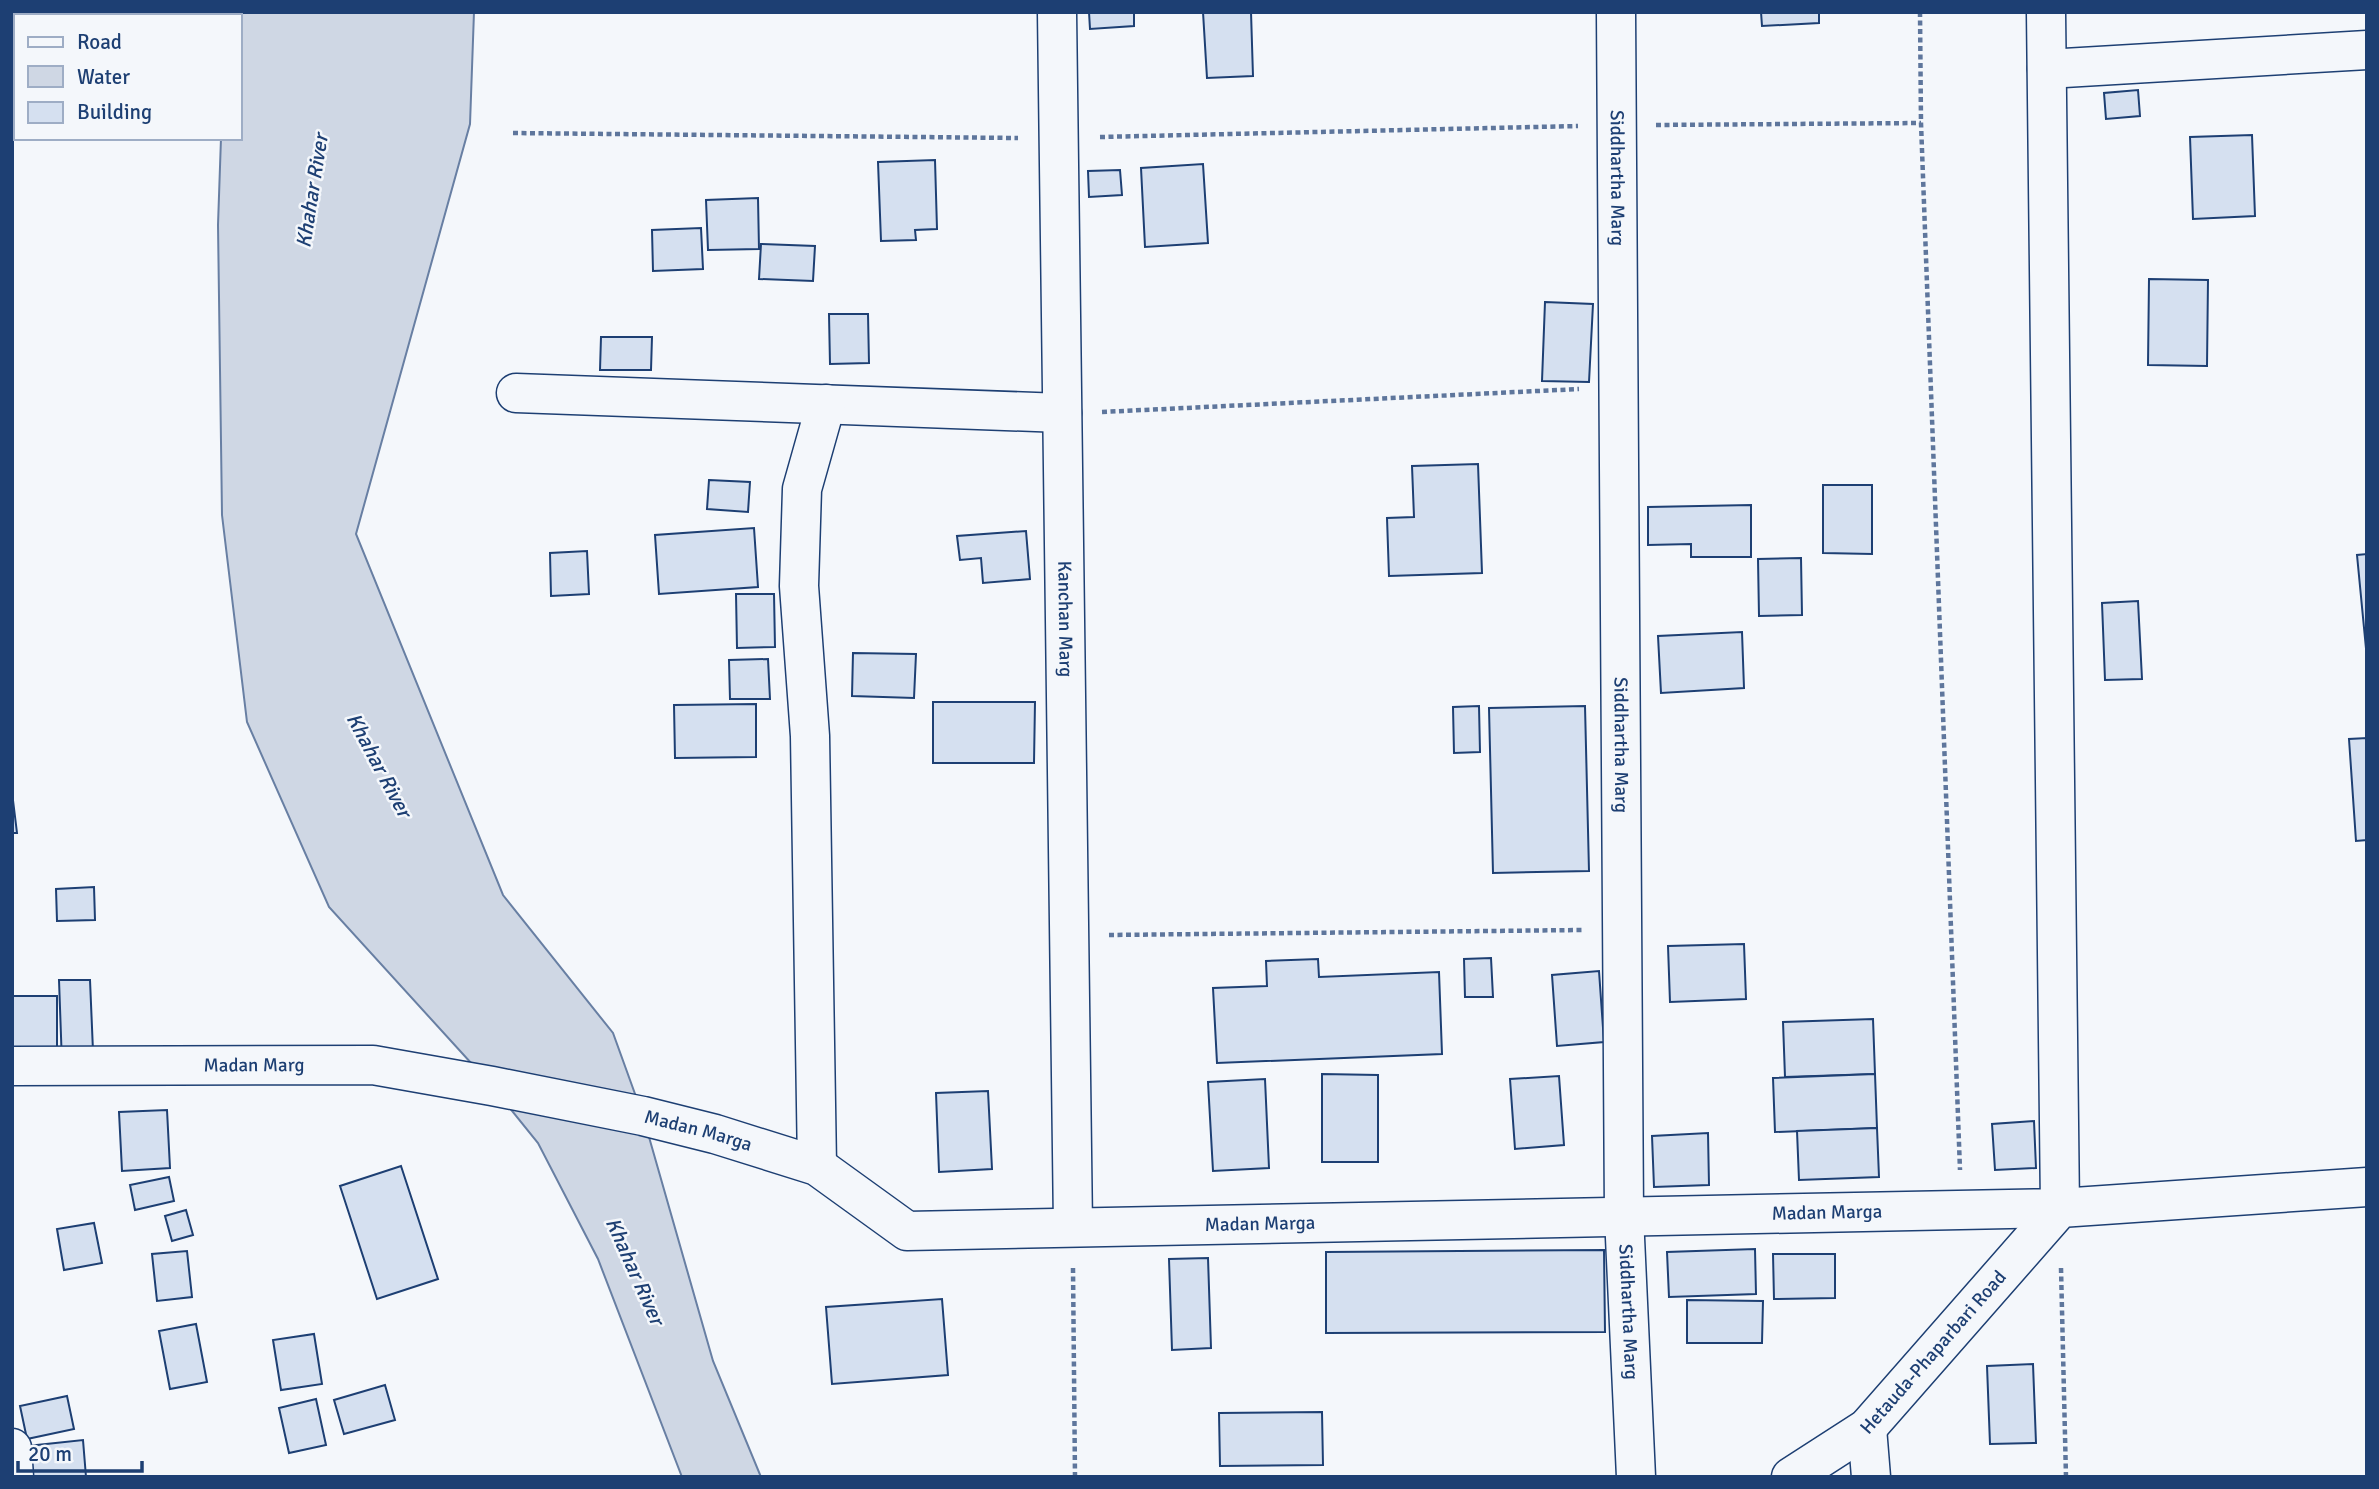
<svg xmlns="http://www.w3.org/2000/svg" width="2379" height="1489" font-family="Signika,sans-serif">
  <style>
    .water { fill: #cfd7e4; stroke: #687fa3; stroke-width: 2 }
    .building { fill: #d5e0f0; stroke: #1d3f73; stroke-width: 2 }
    .lines { fill: none; stroke-linecap: round; stroke-linejoin: round }
    .minor-casing { stroke: #1d3f73; stroke-width: 41 }
    .highway-casing { stroke: #1d3f73; stroke-width: 41 }
    .path { stroke: #5e769c; stroke-width: 4.5; stroke-dasharray: 5 3.5; stroke-linecap: butt }
    .minor { stroke: #f4f7fb; stroke-width: 38 }
    .highway { stroke: #f4f7fb; stroke-width: 38 }
    .labels { text-anchor: middle; dominant-baseline: central; stroke-width: 5; stroke-linejoin: round; paint-order: stroke }
    .street-label { font-size: 19px; fill: #1d3f73; stroke: #f4f7fb }
    .water-label { font-size: 21px; font-style: italic; fill: #1d3f73; stroke: #f4f7fb }
  </style>
  <rect width="100%" height="100%" fill="#f4f7fb"/>
  <path class="water" d="M 225,12 L 474,12 L 470,124 L 356,534 L 503,895 L 613,1033 L 643,1116 L 713,1361 L 761,1477 L 682,1477 L 598,1259 L 538,1143 L 492,1086 L 329,907 L 247,722 L 222,515 L 218,225 L 221,138 L 240,138 L 240,16 L 225,16 Z"/>
  <g class="building">
    <path d="M 1089,12 L 1134,12 L 1134,26 L 1090,29 Z"/>
    <path d="M 1203,12 L 1251,12 L 1253,76 L 1207,78 Z"/>
    <path d="M 1761,12 L 1819,12 L 1819,23 L 1762,26 Z"/>
    <path d="M 2138,90 L 2140,116 L 2106,119 L 2104,93 Z"/>
    <path d="M 2252,135 L 2255,216 L 2193,219 L 2190,137 Z"/>
    <path d="M 935,160 L 937,229 L 915,230 L 916,240 L 881,241 L 878,162 Z"/>
    <path d="M 1203,164 L 1208,243 L 1145,247 L 1141,168 Z"/>
    <path d="M 1120,170 L 1122,195 L 1089,197 L 1088,171 Z"/>
    <path d="M 758,198 L 759,249 L 708,250 L 706,200 Z"/>
    <path d="M 701,228 L 703,269 L 653,271 L 652,230 Z"/>
    <path d="M 761,244 L 815,246 L 813,281 L 759,279 Z"/>
    <path d="M 2149,279 L 2208,280 L 2207,366 L 2148,365 Z"/>
    <path d="M 1545,302 L 1593,304 L 1589,382 L 1542,381 Z"/>
    <path d="M 829,314 L 868,314 L 869,363 L 830,364 Z"/>
    <path d="M 601,337 L 652,337 L 651,370 L 600,370 Z"/>
    <path d="M 1478,464 L 1482,573 L 1389,576 L 1387,518 L 1414,517 L 1412,466 Z"/>
    <path d="M 709,480 L 750,482 L 748,512 L 707,509 Z"/>
    <path d="M 1823,485 L 1872,485 L 1872,554 L 1823,553 Z"/>
    <path d="M 1751,505 L 1751,557 L 1691,557 L 1691,544 L 1648,545 L 1648,507 Z"/>
    <path d="M 754,528 L 758,587 L 659,594 L 655,535 Z"/>
    <path d="M 1026,531 L 1030,579 L 983,583 L 981,558 L 960,560 L 957,536 Z"/>
    <path d="M 587,551 L 589,594 L 551,596 L 550,553 Z"/>
    <path d="M 2367,554 L 2367,659 L 2357,555 Z"/>
    <path d="M 1801,558 L 1802,615 L 1759,616 L 1758,559 Z"/>
    <path d="M 736,594 L 774,594 L 775,647 L 737,648 Z"/>
    <path d="M 2138,601 L 2142,679 L 2105,680 L 2102,603 Z"/>
    <path d="M 1742,632 L 1744,688 L 1661,693 L 1658,636 Z"/>
    <path d="M 853,653 L 916,654 L 914,698 L 852,696 Z"/>
    <path d="M 768,659 L 770,699 L 730,699 L 729,660 Z"/>
    <path d="M 933,702 L 1035,702 L 1034,763 L 933,763 Z"/>
    <path d="M 756,704 L 756,757 L 675,758 L 674,705 Z"/>
    <path d="M 1479,706 L 1480,752 L 1454,753 L 1453,707 Z"/>
    <path d="M 1585,706 L 1589,871 L 1493,873 L 1489,708 Z"/>
    <path d="M 2367,738 L 2367,840 L 2356,841 L 2349,739 Z"/>
    <path d="M 12,792 L 17,833 L 12,833 Z"/>
    <path d="M 94,887 L 95,920 L 57,921 L 56,889 Z"/>
    <path d="M 1744,944 L 1746,999 L 1670,1002 L 1668,946 Z"/>
    <path d="M 1491,958 L 1493,997 L 1465,997 L 1464,959 Z"/>
    <path d="M 1318,959 L 1319,977 L 1439,972 L 1442,1054 L 1217,1063 L 1213,988 L 1267,986 L 1266,961 Z"/>
    <path d="M 1599,971 L 1604,1042 L 1557,1046 L 1552,975 Z"/>
    <path d="M 59,980 L 90,980 L 93,1051 L 62,1064 Z"/>
    <rect x="12" y="996" width="45" height="54"/>
    <path d="M 1873,1019 L 1875,1074 L 1785,1077 L 1783,1022 Z"/>
    <path d="M 1322,1074 L 1378,1075 L 1378,1162 L 1322,1162 Z"/>
    <path d="M 1875,1074 L 1877,1128 L 1775,1132 L 1773,1078 Z"/>
    <path d="M 1559,1076 L 1564,1145 L 1515,1149 L 1510,1079 Z"/>
    <path d="M 1265,1079 L 1269,1168 L 1213,1171 L 1208,1082 Z"/>
    <path d="M 988,1091 L 992,1169 L 939,1172 L 936,1093 Z"/>
    <path d="M 167,1110 L 170,1168 L 122,1171 L 119,1112 Z"/>
    <path d="M 2034,1121 L 2036,1168 L 1995,1170 L 1992,1124 Z"/>
    <path d="M 1877,1128 L 1879,1177 L 1799,1180 L 1797,1131 Z"/>
    <path d="M 1708,1133 L 1709,1185 L 1654,1187 L 1652,1136 Z"/>
    <path d="M 401,1166 L 438,1279 L 377,1299 L 340,1186 Z"/>
    <path d="M 169,1177 L 174,1201 L 135,1210 L 130,1185 Z"/>
    <path d="M 186,1210 L 193,1235 L 172,1241 L 165,1216 Z"/>
    <path d="M 94,1223 L 102,1263 L 64,1270 L 57,1229 Z"/>
    <path d="M 1755,1249 L 1756,1294 L 1669,1297 L 1667,1252 Z"/>
    <path d="M 1604,1250 L 1605,1332 L 1326,1333 L 1326,1252 Z"/>
    <path d="M 187,1251 L 192,1297 L 157,1301 L 152,1254 Z"/>
    <path d="M 1773,1254 L 1835,1254 L 1835,1298 L 1774,1299 Z"/>
    <path d="M 1208,1258 L 1211,1348 L 1172,1350 L 1169,1259 Z"/>
    <path d="M 942,1299 L 948,1375 L 832,1384 L 826,1307 Z"/>
    <path d="M 1687,1300 L 1763,1301 L 1762,1343 L 1687,1343 Z"/>
    <path d="M 196,1324 L 207,1382 L 170,1389 L 159,1331 Z"/>
    <path d="M 314,1334 L 322,1384 L 281,1390 L 273,1340 Z"/>
    <path d="M 2033,1364 L 2036,1443 L 1990,1444 L 1987,1366 Z"/>
    <path d="M 385,1385 L 395,1420 L 344,1434 L 334,1400 Z"/>
    <path d="M 67,1396 L 74,1429 L 27,1439 L 20,1406 Z"/>
    <path d="M 316,1399 L 326,1445 L 289,1453 L 279,1408 Z"/>
    <path d="M 1322,1412 L 1323,1465 L 1220,1466 L 1219,1413 Z"/>
    <path d="M 83,1440 L 86,1477 L 30,1477 L 28,1446 Z"/>
  </g>
  <g class="lines">
    <defs>
      <g id="minor">
        <path id="s1" d="M 1057,12 L 1073,1227"/>
        <path id="s2" d="M 1616,12 L 1624,1216 L 1636,1477"/>
        <path d="M 2047,69 L 2367,50"/>
        <path d="M 516,393 L 1062,413"/>
        <path id="s3" d="M 12,1066 L 373,1065 L 492,1086 L 643,1116 L 715,1134 L 817,1166 L 907,1231 L 2060,1208 L 2046,12"/>
        <path d="M 817,1166 L 810,736 L 799,586 L 802,489 L 826,404"/>
        <path d="M 1867,1428 L 1871,1477"/>
        <path d="M 12,1448 L 14,1477"/>
      </g>
      <g id="highway">
        <path id="s4" d="M 1791,1477 L 1867,1428 L 2060,1208 L 2367,1187"/>
      </g>
    </defs>
    <use href="#minor" class="minor-casing"/>
    <use href="#highway" class="highway-casing"/>
    <g class="path">
      <path d="M 1920,12 L 1921,123 L 1960,1170"/>
      <path d="M 1656,125 L 1921,123"/>
      <path d="M 513,133 L 1018,138"/>
      <path d="M 1100,137 L 1578,126"/>
      <path d="M 1102,412 L 1579,389"/>
      <path d="M 1109,935 L 1583,930"/>
      <path d="M 1073,1268 L 1075,1477"/>
      <path d="M 2061,1268 L 2066,1477"/>
    </g>
    <use href="#minor" class="minor"/>
    <use href="#highway" class="highway"/>
  </g>
  <g class="labels">
    <g class="street-label">
      <text stroke="none"><textPath href="#s2" startOffset="166">Siddhartha Marg</textPath></text>
      <text stroke="none"><textPath href="#s1" startOffset="607">Kanchan Marg</textPath></text>
      <text stroke="none"><textPath href="#s2" startOffset="733">Siddhartha Marg</textPath></text>
      <text stroke="none"><textPath href="#s3" startOffset="242">Madan Marg</textPath></text>
      <text stroke="none"><textPath href="#s3" startOffset="693">Madan Marga</textPath></text>
      <text stroke="none"><textPath href="#s3" startOffset="1848">Madan Marga</textPath></text>
      <text stroke="none"><textPath href="#s3" startOffset="1281">Madan Marga</textPath></text>
      <text stroke="none"><textPath href="#s2" startOffset="1300">Siddhartha Marg</textPath></text>
      <text stroke="none"><textPath href="#s4" startOffset="191">Hetauda-Phaparbari Road</textPath></text>
    </g>
    <g class="water-label">
      <text transform="translate(312 191) rotate(-81)">Khahar River</text>
      <text transform="translate(379 765) rotate(62)">Khahar River</text>
      <text transform="translate(635 1271) rotate(66)">Khahar River</text>
    </g>
  </g>
  <rect width="2379" height="1489" fill="none" stroke="#1d3f73" stroke-width="28"/>
  <rect x="14" y="14" width="228" height="126" fill="#f4f7fb" stroke="#9eadc5" stroke-width="2"/>
  <rect x="28" y="37" width="35" height="10" fill="#f4f7fb" stroke="#9eadc5" stroke-width="2"/>
  <text x="77" y="49" font-size="21" fill="#1d3f73">Road</text>
  <rect x="28" y="66" width="35" height="21" fill="#cfd7e4" stroke="#9eadc5" stroke-width="2"/>
  <text x="77" y="84" font-size="21" fill="#1d3f73">Water</text>
  <rect x="28" y="102" width="35" height="21" fill="#d5e0f0" stroke="#9eadc5" stroke-width="2"/>
  <text x="77" y="119" font-size="21" fill="#1d3f73">Building</text>
  <path d="M18 1461v10h124v-10" fill="none" stroke="#1d3f73" stroke-width="3.5"/>
  <text x="28" y="1461" font-size="21" fill="#1d3f73" stroke="#f4f7fb" stroke-width="5" paint-order="stroke">20 m</text>
</svg>
